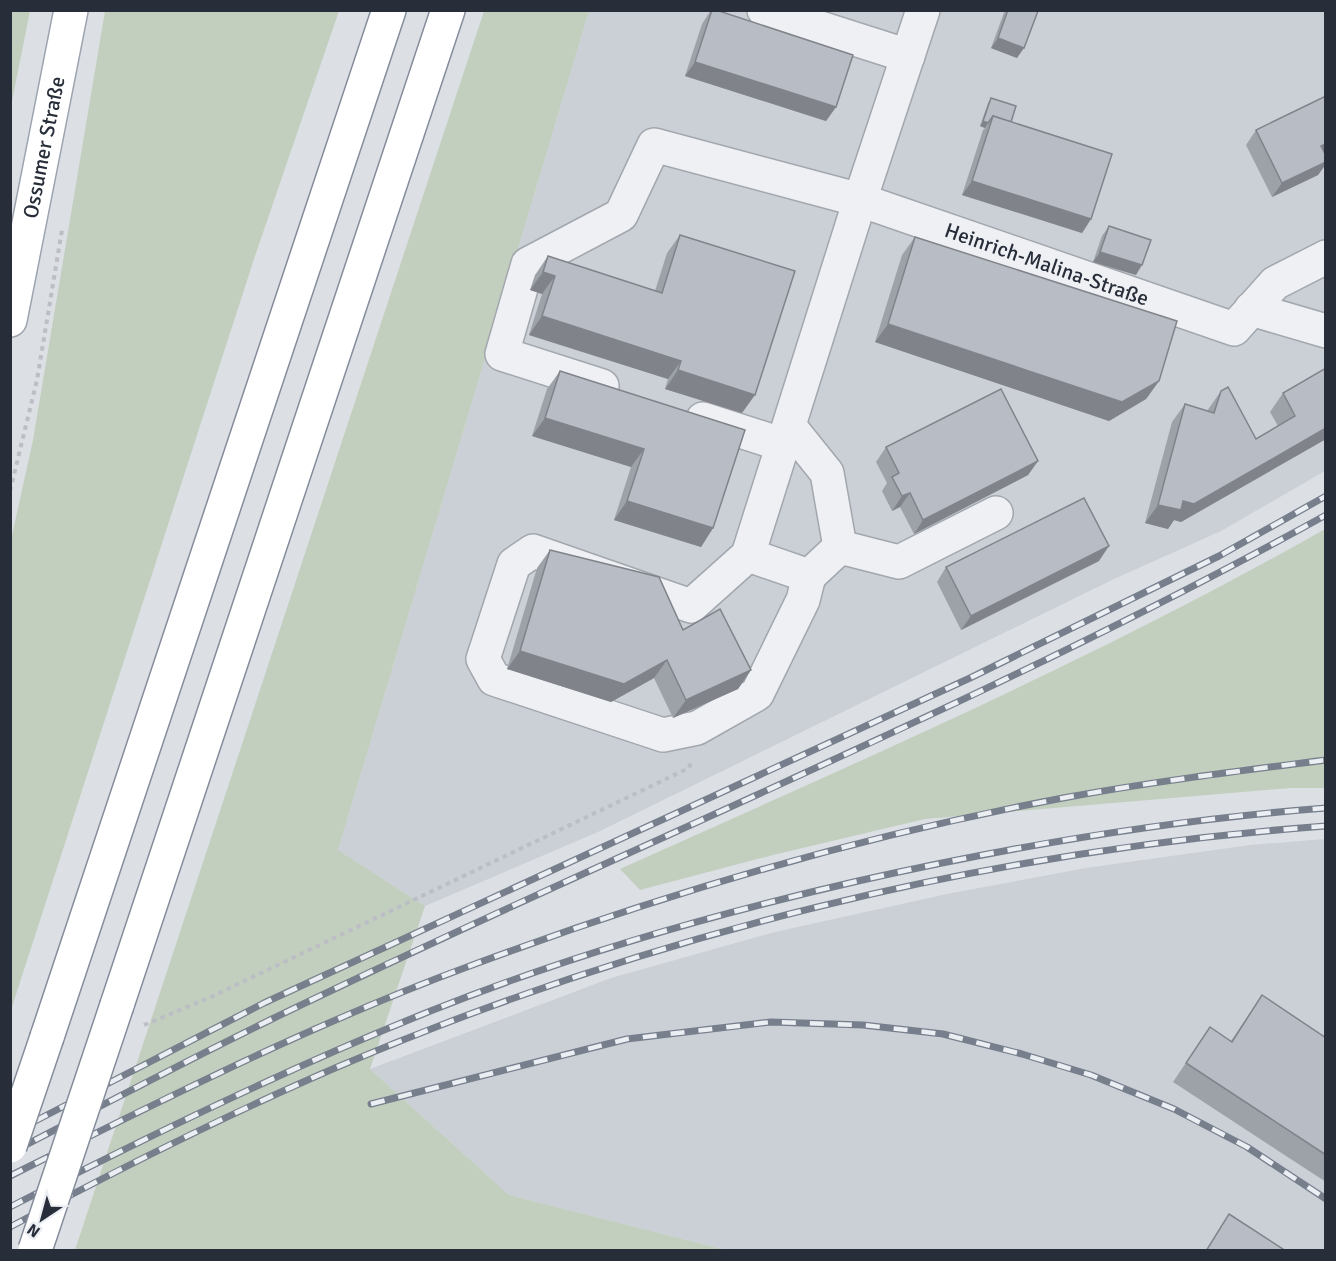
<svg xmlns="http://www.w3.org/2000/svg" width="1336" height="1261" font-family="Signika,sans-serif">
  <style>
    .built { fill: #cbcfd6 }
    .green { fill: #c2cfbe }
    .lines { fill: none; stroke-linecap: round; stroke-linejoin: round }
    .minor-casing { stroke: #a2a7ae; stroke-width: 36 }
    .major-casing { stroke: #9da4b0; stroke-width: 36 }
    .highway-casing { stroke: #858d9b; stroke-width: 36 }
    .path { stroke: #bbbec4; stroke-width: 4; stroke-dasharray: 4.5 4.5; stroke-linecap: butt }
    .minor { stroke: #eff0f4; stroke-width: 33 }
    .major { stroke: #fff; stroke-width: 33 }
    .highway { stroke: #fff; stroke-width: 33 }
    .rail-casing { stroke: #777f8d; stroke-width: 7 }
    .rail { stroke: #ebeff3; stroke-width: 4.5; stroke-dasharray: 14; stroke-linecap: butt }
    .highway-bridge-casing { stroke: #858d9b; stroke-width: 36; stroke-linecap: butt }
    .highway-bridge { stroke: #fff; stroke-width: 33 }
    .wall { fill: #9da2a9 }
    .shaded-wall { fill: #80848a }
    .building { fill: #b7bcc5; stroke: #80848a; stroke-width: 1.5 }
    .labels { text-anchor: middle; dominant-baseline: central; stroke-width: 6; stroke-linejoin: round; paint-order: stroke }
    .street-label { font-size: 21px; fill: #272e3a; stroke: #ebeff3 }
  </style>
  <rect width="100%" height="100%" fill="#dce0e5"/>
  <g class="built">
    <path d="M 589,11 L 1325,11 L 1325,471 L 1221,531 L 1114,579 L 598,832 L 425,906 L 338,850 Z"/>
    <path d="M 1325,839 L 1325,1250 L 726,1250 L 509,1195 L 370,1069 L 611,978 L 775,932 L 947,894 L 1086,868 L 1250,845 Z"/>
  </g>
  <g class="green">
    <path d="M 11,10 L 30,11 L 11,106 L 10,11 Z"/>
    <path d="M 105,11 L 339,11 L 254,259 L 11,1010 L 11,540 L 33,440 Z"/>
    <path d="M 484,11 L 589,11 L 338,850 L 425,906 L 370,1069 L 509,1195 L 726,1250 L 75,1250 Z"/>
    <path d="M 1325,529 L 1325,788 L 1291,788 L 925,819 L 773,855 L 640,890 L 620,869 C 858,762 1098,658 1325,529 Z"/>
  </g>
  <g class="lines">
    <defs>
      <g id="minor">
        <path d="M 764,10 L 908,56"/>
        <path d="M 1251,309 L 1326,331"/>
        <path id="s1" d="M 602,386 L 502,354 L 528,264 L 621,215 L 654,145 L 860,200 L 1234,329 L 1275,283 L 1326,257"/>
        <path d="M 703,419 L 784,445"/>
        <path d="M 790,427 L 827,473 L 840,547 L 809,576 L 748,555 L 860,200 L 923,10"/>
        <path d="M 840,547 L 899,562 L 996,513"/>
        <path d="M 748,555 L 691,606 L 533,551 L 514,564 L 483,659 L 494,679 L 663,735 L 697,728 L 757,694 L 803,600 L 809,576"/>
      </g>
      <g id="major">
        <path id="s2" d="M 10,320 L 71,10"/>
      </g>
      <g id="highway">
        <path d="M 117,1005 L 448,10"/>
        <path d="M 47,1037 L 389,10"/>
      </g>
    </defs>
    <use href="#minor" class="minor-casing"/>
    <use href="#major" class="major-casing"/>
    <use href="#highway" class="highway-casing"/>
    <g class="path">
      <path d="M 10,491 L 37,380 L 62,230"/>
      <path d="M 144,1025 L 211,997 L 689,768 L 692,760"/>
    </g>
    <use href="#minor" class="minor"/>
    <use href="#major" class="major"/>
    <use href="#highway" class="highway"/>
    <defs>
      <g id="rail">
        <path d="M 371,1104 L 627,1039 L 771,1022 L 863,1025 L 943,1034 L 1022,1054 L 1091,1075 L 1174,1109 L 1247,1147 L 1326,1199"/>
        <path d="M 10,1134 L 264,1003 L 970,678 L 1219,556 L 1326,496"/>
        <path d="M 10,1153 C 97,1108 184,1062 272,1019 C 622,849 985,704 1326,515"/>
        <path d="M 10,1176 C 160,1101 310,1025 467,967 C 660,895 860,836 1063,798 C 1150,782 1238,771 1326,760"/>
        <path d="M 10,1207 C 149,1136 288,1068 433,1010 C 571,955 714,914 858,881 C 1013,846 1168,820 1326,808"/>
        <path d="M 10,1227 C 117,1170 224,1116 335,1068 C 649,934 986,851 1326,826"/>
      </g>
    </defs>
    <use href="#rail" class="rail-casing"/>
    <use href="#rail" class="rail"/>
    <defs>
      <g id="highway-bridge">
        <path d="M 10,1146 L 47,1037"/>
        <path d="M 35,1250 L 117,1005"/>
      </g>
    </defs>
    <use href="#highway-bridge" class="highway-bridge-casing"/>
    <use href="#highway-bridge" class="highway-bridge"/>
  </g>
  <g class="wall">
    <path d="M 711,10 L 836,107 L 826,121 L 685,76 L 702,24 Z"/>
    <path d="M 1005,10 L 1037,10 L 1017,58 L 991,48 Z"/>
    <path d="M 1326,96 L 1326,153 L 1324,153 L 1326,156 L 1326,164 L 1318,175 L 1272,197 L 1246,145 L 1256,130 Z"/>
    <path d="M 991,98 L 1091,219 L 1082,233 L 962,195 L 983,130 L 985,128 L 980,126 L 988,103 Z"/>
    <path d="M 1109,226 L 1136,275 L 1093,262 L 1102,236 Z"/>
    <path d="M 680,235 L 742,413 L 665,389 L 668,379 L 529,335 L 542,294 L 530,290 L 535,275 L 548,256 L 655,291 L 667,253 Z"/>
    <path d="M 915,237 L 1159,381 L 1146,399 L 1109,421 L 875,342 L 902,255 Z"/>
    <path d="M 560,371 L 745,430 L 713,528 L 701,547 L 614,520 L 631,467 L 532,436 L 547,389 Z"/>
    <path d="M 1221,391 L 1256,439 L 1278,426 L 1270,412 L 1283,393 L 1326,439 L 1181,522 L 1174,520 L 1168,529 L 1145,523 L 1172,422 L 1185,404 L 1207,411 Z"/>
    <path d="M 886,447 L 1038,461 L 1028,475 L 914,534 L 900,507 L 892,511 L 882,491 L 887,483 L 876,462 Z"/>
    <path d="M 550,550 L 683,630 L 751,670 L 738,689 L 673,718 L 654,678 L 611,702 L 507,669 L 537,568 Z"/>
    <path d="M 1099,561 L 961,630 L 937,582 L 946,567 Z"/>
    <path d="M 1262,995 L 1325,1038 L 1326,1037 L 1326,1182 L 1173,1082 L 1210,1027 L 1231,1041 Z"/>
  </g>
  <g class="shaded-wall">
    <path d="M 998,38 L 1024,48 L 1017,58 L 991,48 Z"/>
    <path d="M 695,62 L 836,107 L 826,121 L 685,76 Z"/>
    <path d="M 983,121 L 988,123 L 985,128 L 980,126 Z"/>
    <path d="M 1326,144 L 1326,153 L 1311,160 L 1321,146 Z"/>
    <path d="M 1326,162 L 1326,164 L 1318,175 L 1272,197 L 1282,183 Z"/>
    <path d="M 972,181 L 1091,219 L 1082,233 L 962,195 Z"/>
    <path d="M 1100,252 L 1142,265 L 1136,275 L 1093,262 Z"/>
    <path d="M 543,272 L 555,276 L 542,294 L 530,290 Z"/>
    <path d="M 542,316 L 681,361 L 668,379 L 529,335 Z"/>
    <path d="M 888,324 L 1159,381 L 1146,399 L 1109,421 L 875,342 Z"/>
    <path d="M 678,370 L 755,395 L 742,413 L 665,389 Z"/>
    <path d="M 545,418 L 644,449 L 631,467 L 532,436 Z"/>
    <path d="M 1326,428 L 1326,439 L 1181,522 L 1174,520 L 1168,529 L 1145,523 L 1158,505 L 1183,501 Z"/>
    <path d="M 1038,461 L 1028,475 L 914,534 L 923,520 Z"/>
    <path d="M 910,493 L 900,507 L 892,511 L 902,496 Z"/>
    <path d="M 627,501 L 713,528 L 701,547 L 614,520 Z"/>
    <path d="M 1109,546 L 1099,561 L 961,630 L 971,616 Z"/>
    <path d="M 520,651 L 667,660 L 654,678 L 611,702 L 507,669 Z"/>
    <path d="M 751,670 L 738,689 L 673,718 L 686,700 Z"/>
  </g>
  <g class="building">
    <path d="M 712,10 L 716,10 L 853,55 L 836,107 L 695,62 Z"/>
    <path d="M 1008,10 L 1038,11 L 1024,48 L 998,38 Z"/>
    <path d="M 1326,96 L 1326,144 L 1321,146 L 1326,156 L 1326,162 L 1282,183 L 1256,130 Z"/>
    <path d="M 991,98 L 1016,106 L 1011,122 L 993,116 L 988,123 L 983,121 Z"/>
    <path d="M 993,116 L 1112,154 L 1091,219 L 972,181 Z"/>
    <path d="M 1109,226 L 1151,240 L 1142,265 L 1100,252 Z"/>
    <path d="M 680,235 L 795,271 L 755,395 L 678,370 L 681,361 L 542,316 L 555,276 L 543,272 L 548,256 L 662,293 Z"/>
    <path d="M 915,237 L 1177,321 L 1159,381 L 1122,402 L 888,324 Z"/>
    <path d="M 1326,368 L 1326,428 L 1194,504 L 1183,501 L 1181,510 L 1158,505 L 1185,404 L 1214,413 L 1221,391 L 1228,387 L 1256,439 L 1295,416 L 1283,393 Z"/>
    <path d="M 560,371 L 745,430 L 713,528 L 627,501 L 644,449 L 545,418 Z"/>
    <path d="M 1001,389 L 1038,461 L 923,520 L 910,493 L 902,496 L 892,477 L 899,473 L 886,447 Z"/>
    <path d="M 1084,498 L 1109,546 L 971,616 L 946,567 Z"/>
    <path d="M 550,550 L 659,577 L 683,630 L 720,609 L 751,670 L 686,700 L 667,660 L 624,684 L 520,651 Z"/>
    <path d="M 1262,995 L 1326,1038 L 1326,1155 L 1186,1063 L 1210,1027 L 1232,1042 Z"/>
    <path d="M 1229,1214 L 1286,1251 L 1206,1251 Z"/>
  </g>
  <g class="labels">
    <g class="street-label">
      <text stroke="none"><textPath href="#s2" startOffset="176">Ossumer Straße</textPath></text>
      <text stroke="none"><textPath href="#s1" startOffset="792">Heinrich-Malina-Straße</textPath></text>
    </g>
  </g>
  <rect width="1336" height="1261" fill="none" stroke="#272e3a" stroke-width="24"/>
  <g transform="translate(42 1219) rotate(216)" stroke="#ebeff3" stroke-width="4.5" paint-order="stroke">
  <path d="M0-4.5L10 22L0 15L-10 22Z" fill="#272e3a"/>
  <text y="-9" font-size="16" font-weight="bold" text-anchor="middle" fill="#272e3a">N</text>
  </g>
</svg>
